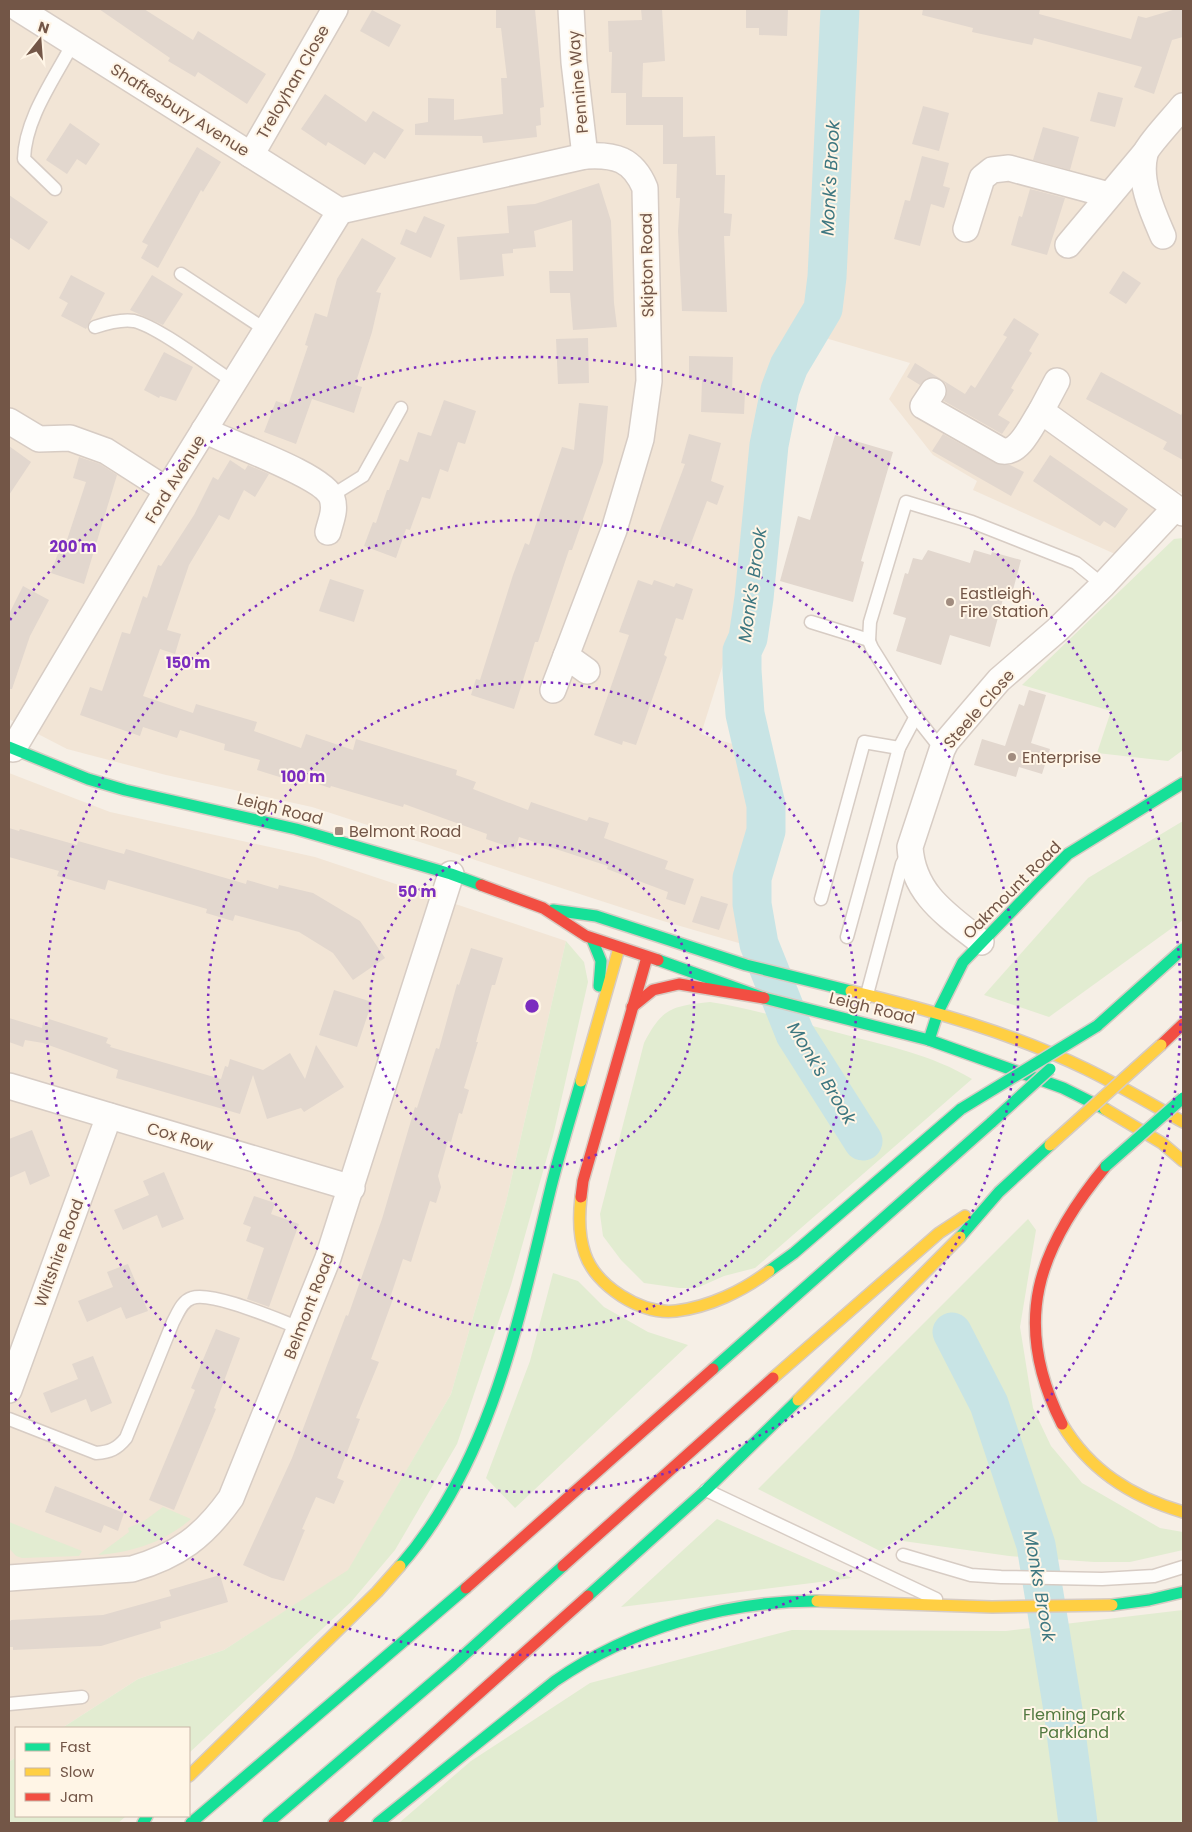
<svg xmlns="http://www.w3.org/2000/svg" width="1192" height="1832" font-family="Poppins,sans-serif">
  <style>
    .residential { fill: #f2e5d6 }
    .green { fill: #e2ecd1 }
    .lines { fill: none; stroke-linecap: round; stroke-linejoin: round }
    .river { stroke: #c8e4e5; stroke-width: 39 }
    .building { fill: #e2d7ce }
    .lane-casing { stroke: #d7ccc4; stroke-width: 15 }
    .street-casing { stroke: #d7ccc4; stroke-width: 28 }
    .fast-casing { stroke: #d6cbc3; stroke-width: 14 }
    .slow-casing { stroke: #d6cbc3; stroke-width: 14 }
    .jam-casing { stroke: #d6cbc3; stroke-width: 14 }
    .lane { stroke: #fefdfb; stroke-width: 12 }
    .street { stroke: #fefdfb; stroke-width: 25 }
    .fast { stroke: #16e098; stroke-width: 11 }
    .slow { stroke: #ffcf43; stroke-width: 11 }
    .jam { stroke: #f24e42; stroke-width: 11 }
    .fast-bridge-casing { stroke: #d5cbc4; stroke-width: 14; stroke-linecap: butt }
    .slow-bridge-casing { stroke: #d5cbc4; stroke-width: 14; stroke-linecap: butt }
    .fast-bridge { stroke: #16e098; stroke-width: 11 }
    .slow-bridge { stroke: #ffcf43; stroke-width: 11 }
    .ring { fill: none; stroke: #7b2cbf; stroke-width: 2.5; stroke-dasharray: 2.5 5 }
    .poi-dot { fill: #a18c7f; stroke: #fff5e6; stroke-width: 2 }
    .labels { text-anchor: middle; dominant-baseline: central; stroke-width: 4; stroke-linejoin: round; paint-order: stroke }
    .street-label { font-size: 16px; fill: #735647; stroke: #fff5e6 }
    .poi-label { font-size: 16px; fill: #735647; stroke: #fff5e6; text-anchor: start }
    .park-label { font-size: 16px; fill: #527940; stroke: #fff5e6 }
    .water-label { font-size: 18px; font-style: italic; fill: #3e7780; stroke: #fff5e6 }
    .centre { fill: #7b2cbf; stroke: #fff5e6; stroke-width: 2.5 }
    .ring-label { font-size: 15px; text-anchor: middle; font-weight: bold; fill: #7b2cbf; stroke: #fff5e6; stroke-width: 4; stroke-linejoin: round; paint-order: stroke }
  </style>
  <rect width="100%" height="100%" fill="#f6efe6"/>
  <g class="residential">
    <path d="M 9,9 L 1183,9 L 1183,494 L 1178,491 L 1115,554 L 973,490 L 977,481 L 933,455 L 889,399 L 910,363 L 805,332 L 776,380 L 756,559 L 701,734 L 745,748 L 758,829 L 742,884 L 749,946 L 663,921 L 312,807 L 166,775 L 67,749 L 9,719 Z"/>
    <path d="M 9,773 L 110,812 L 315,857 L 566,941 L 506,1202 L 451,1394 L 348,1571 L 224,1650 L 138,1679 L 62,1728 L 16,1728 L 16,1757 L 9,1762 Z"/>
  </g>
  <g class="green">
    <path d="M 1183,538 L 1183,750 L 1168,761 L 1097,753 L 1111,711 L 1022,685 L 1174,539 Z"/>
    <path d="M 1183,821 L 1183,920 L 1049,1017 L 984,995 L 1088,878 Z"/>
    <path d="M 566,941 L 584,962 L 588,982 L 553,1136 L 511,1285 L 457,1444 L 395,1550 L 351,1602 L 189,1753 L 189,1728 L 62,1728 L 138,1679 L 224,1650 L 348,1570 L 451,1394 L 506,1202 Z"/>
    <path d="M 710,1002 C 754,1009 796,1022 839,1033 C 884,1045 933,1055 972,1079 L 755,1268 L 724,1276 L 697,1288 L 679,1288 L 644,1283 L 621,1260 L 603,1236 L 600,1214 L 644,1043 C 662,1008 672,1006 710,1002 Z"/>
    <path d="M 1028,1219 L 1036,1230 L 1020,1327 L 1033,1408 L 1051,1446 L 1082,1483 L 1160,1528 L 1183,1532 L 1183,1550 L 1130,1562 L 1094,1562 L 1009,1556 L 896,1540 L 880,1551 L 758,1489 Z"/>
    <path d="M 553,1273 L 578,1281 L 604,1307 L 648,1332 L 688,1345 L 515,1508 L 486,1478 L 530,1361 Z"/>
    <path d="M 163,1507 L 191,1519 C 164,1542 134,1552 98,1555 L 129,1532 L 128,1528 L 144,1521 Z"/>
    <path d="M 717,1519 L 852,1578 L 621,1607 Z"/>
    <path d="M 9,1522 L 82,1551 L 79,1556 L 22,1558 L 16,1556 L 9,1548 Z"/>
    <path d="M 1183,1610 L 1183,1823 L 399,1823 L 471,1761 L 590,1683 L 792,1630 L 1006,1631 Z"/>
    <path d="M 16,1757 L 16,1816 L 126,1816 L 118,1823 L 9,1823 L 9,1762 Z"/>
  </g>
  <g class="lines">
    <g class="river">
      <path d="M 840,9 L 827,277 L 823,309 L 789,366 L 780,390 L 769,445 L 754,598 L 748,638 L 742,651 L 742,670 L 745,714 L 766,805 L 766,831 L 752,878 L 752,904 L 759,944 L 795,1034 L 863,1141"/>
      <path d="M 952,1332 L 989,1404 L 1036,1545 L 1063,1710 L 1078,1823"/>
    </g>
  </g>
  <g class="building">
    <path d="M 99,9 L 144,9 L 193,40 L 198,31 L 266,74 L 247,104 L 198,72 L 195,77 L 168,61 L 170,58 Z"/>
    <path d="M 496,9 L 535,9 L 544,107 L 540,108 L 541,125 L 536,126 L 537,137 L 483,143 L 482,136 L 415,135 L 415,124 L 428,122 L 428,98 L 454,99 L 454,120 L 503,114 L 501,78 L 507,78 L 501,28 L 496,28 Z"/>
    <path d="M 641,9 L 662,9 L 665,61 L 643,63 L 642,97 L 683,97 L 683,137 L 715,136 L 716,175 L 725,175 L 724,213 L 732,214 L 730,236 L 724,236 L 727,312 L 682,311 L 678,231 L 680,198 L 676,198 L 677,164 L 663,164 L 663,125 L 626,125 L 626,93 L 611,93 L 612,52 L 609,52 L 608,21 L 642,20 Z"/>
    <path d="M 746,9 L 788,9 L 787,36 L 759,35 L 759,28 L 746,28 Z"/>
    <path d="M 923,9 L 1040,9 L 1039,14 L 1131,39 L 1138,16 L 1146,18 L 1176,9 L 1183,9 L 1183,37 L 1172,40 L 1154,94 L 1134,87 L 1142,67 L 1034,38 L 1032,45 L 972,32 L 973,28 L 922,15 Z"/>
    <path d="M 372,10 L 401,25 L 389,47 L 360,31 Z"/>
    <path d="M 1098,92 L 1123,98 L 1115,127 L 1090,121 Z"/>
    <path d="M 325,94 L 366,122 L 373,111 L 404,130 L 385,159 L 374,152 L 365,165 L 328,142 L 326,146 L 301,129 Z"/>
    <path d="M 923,106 L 949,113 L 939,151 L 912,144 Z"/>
    <path d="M 70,123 L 100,144 L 86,165 L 77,159 L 67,174 L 46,160 Z"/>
    <path d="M 1043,127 L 1079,137 L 1070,170 L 1033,160 Z"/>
    <path d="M 197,147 L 221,162 L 203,192 L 201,190 L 158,268 L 141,258 L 148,245 L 142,242 Z"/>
    <path d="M 922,156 L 949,163 L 943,186 L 950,188 L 944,208 L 931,204 L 920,246 L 894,239 L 905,200 L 910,201 Z"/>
    <path d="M 599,183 L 611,221 L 614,303 L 617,327 L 573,330 L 570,293 L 550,293 L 549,271 L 573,271 L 572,220 L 534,231 L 536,247 L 513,249 L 513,253 L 502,254 L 504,276 L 460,280 L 457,237 L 509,233 L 507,206 L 535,204 Z"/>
    <path d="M 1030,189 L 1065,198 L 1047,255 L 1011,245 L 1019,216 L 1022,217 Z"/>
    <path d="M 9,195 L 48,222 L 29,250 L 9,237 Z"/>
    <path d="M 424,216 L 445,225 L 431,258 L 400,244 L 406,229 L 416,233 Z"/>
    <path d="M 362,238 L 396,258 L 376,292 L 381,293 L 372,332 L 355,385 L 362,387 L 354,413 L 312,399 L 296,444 L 264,432 L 276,401 L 288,405 L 308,346 L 305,345 L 315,313 L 327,317 L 337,279 Z"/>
    <path d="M 1123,271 L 1141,283 L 1126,304 L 1109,293 Z"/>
    <path d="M 71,275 L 105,293 L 86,329 L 61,316 L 68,303 L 59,298 Z"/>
    <path d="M 152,275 L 183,294 L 163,325 L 130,310 Z"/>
    <path d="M 1014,318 L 1039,334 L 1029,351 L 1032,353 L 1011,388 L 1014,390 L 998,415 L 1010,422 L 1002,434 L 944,401 L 947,391 L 946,384 L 941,379 L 927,378 L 920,385 L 907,377 L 915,363 L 965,394 L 971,385 L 975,388 L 1007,337 L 1003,335 Z"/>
    <path d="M 588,338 L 589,383 L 558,384 L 556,339 Z"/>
    <path d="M 164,352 L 193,367 L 176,401 L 160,396 L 159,398 L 144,390 Z"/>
    <path d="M 689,356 L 733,357 L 732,391 L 745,392 L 744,414 L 701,412 L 702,380 L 689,380 Z"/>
    <path d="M 1101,372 L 1181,415 L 1183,411 L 1183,460 L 1163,449 L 1167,442 L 1086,399 Z"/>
    <path d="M 444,400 L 476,411 L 465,444 L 458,442 L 448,472 L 440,469 L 430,499 L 422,497 L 410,530 L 406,529 L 396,558 L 364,546 L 373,522 L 376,523 L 387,490 L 389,490 L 400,459 L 408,462 L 418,432 L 431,436 Z"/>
    <path d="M 579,403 L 608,406 L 603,462 L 572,550 L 569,550 L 538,642 L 535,642 L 514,709 L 471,695 L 476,679 L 480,680 L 513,575 L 525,543 L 529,545 L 562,447 L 574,450 Z"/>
    <path d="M 689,434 L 721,443 L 711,481 L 724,486 L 717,505 L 707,501 L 690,546 L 658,536 L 685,464 L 681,463 Z"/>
    <path d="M 943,434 L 995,463 L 1010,465 L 1024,472 L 1011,496 L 932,451 Z"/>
    <path d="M 835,435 L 893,452 L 861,561 L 864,562 L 853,602 L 780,581 L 798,516 L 810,520 Z"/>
    <path d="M 9,446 L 31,462 L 9,495 Z"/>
    <path d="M 1050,455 L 1128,509 L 1115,528 L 1104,521 L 1100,526 L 1033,481 Z"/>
    <path d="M 79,457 L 100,464 L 117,475 L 84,584 L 51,573 L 62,542 L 66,543 L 86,482 L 73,478 Z"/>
    <path d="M 230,460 L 245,470 L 248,465 L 269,474 L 255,497 L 244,490 L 229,520 L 219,515 L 189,565 L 167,630 L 181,634 L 175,654 L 160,649 L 143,696 L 193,713 L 196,704 L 257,722 L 254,731 L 301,748 L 306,734 L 353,750 L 356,739 L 457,770 L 456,775 L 476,782 L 473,789 L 528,810 L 531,802 L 587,821 L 589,817 L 609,823 L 604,838 L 668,861 L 665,869 L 694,879 L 685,905 L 666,899 L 668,892 L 607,869 L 608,866 L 519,837 L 515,849 L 486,839 L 487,834 L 404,804 L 403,807 L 331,786 L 330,788 L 288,774 L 286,779 L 257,770 L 260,760 L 224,750 L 225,744 L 180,730 L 177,738 L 143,727 L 140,736 L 80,715 L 90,687 L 102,691 L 122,632 L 130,634 L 143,596 L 147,598 L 158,565 L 161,566 L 194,515 L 213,477 L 218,480 Z"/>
    <path d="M 928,550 L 970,563 L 974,550 L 991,555 L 992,552 L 1021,560 L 1013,590 L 1006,588 L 990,647 L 950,635 L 941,665 L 896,651 L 906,618 L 893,614 L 905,573 L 908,574 L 913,558 L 922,560 Z"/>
    <path d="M 330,579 L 364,590 L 354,622 L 319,611 Z"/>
    <path d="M 638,580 L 652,585 L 654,580 L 674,587 L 676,583 L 693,589 L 683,620 L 676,618 L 664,655 L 667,657 L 636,745 L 623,741 L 622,745 L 594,735 L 629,635 L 619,632 Z"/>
    <path d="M 23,586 L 49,600 L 30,636 L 12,689 L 9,689 L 9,614 Z"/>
    <path d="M 1029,690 L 1046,695 L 1031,743 L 1050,749 L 1042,774 L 1019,767 L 1016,777 L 974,765 L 982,739 L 1005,746 L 1019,704 L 1024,706 Z"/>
    <path d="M 9,828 L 19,831 L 20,829 L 77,845 L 78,841 L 124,854 L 126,849 L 246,884 L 247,880 L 278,889 L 279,885 L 313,893 L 360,921 L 385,958 L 353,980 L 333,953 L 299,932 L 235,915 L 233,921 L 206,913 L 207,909 L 108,880 L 105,890 L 57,876 L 59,871 L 9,857 Z"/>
    <path d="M 701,896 L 728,904 L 719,930 L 692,922 Z"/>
    <path d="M 471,948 L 503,958 L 495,985 L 492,985 L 476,1042 L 478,1042 L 464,1088 L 469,1090 L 462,1114 L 459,1113 L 451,1142 L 448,1141 L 438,1176 L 441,1187 L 436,1203 L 430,1201 L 411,1262 L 403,1259 L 390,1298 L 393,1299 L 371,1359 L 379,1362 L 356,1418 L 360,1419 L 337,1478 L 344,1481 L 334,1504 L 316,1497 L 302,1529 L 305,1530 L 304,1532 L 284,1581 L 272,1578 L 243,1565 L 292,1458 L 346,1315 L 348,1316 L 382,1219 L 415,1107 L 417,1108 L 436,1048 L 439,1049 L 457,984 L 459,985 Z"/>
    <path d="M 334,990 L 372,1002 L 357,1047 L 319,1035 Z"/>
    <path d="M 9,1018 L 42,1028 L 43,1022 L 47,1024 L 49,1019 L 108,1038 L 106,1043 L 111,1045 L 110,1047 L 221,1079 L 225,1066 L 228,1067 L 230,1059 L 263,1070 L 290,1053 L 305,1079 L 316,1045 L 344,1087 L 304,1112 L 301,1108 L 267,1119 L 253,1075 L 240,1114 L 116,1078 L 118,1070 L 43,1043 L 25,1040 L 23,1047 L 9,1042 Z"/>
    <path d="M 32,1130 L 50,1176 L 30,1185 L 25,1171 L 9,1178 L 9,1139 Z"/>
    <path d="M 164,1172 L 184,1219 L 162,1228 L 157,1215 L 123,1230 L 114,1210 L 149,1195 L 143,1181 Z"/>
    <path d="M 254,1196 L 275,1203 L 271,1214 L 299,1224 L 269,1307 L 247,1299 L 264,1248 L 246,1241 L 251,1227 L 243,1224 Z"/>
    <path d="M 128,1264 L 148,1311 L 126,1319 L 121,1307 L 87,1322 L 78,1301 L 113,1287 L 107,1272 Z"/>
    <path d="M 216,1329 L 240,1338 L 214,1408 L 216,1409 L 174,1510 L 149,1500 L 195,1390 L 191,1388 Z"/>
    <path d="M 93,1356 L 112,1403 L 91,1412 L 86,1399 L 51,1413 L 43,1393 L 78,1379 L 72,1364 Z"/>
    <path d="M 55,1486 L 124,1513 L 118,1531 L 104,1525 L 101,1533 L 45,1512 Z"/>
    <path d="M 220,1575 L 228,1602 L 160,1622 L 161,1628 L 101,1646 L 13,1650 L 13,1647 L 9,1647 L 9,1623 L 11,1620 L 103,1615 L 171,1596 L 169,1590 Z"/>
  </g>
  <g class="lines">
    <defs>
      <g id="lane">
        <path d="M 55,189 L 24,159 C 25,118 55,78 73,43"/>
        <path d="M 181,274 L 266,330"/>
        <path d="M 95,327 C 107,323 121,319 134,321 C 159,327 210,367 234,382"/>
        <path d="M 331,496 L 363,476 L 401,408"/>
        <path d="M 811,622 L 869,640"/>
        <path d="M 942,750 L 912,712 L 872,648 L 869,641 L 870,622 L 906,502 L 972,522 L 1076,563 L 1103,585"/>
        <path d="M 821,899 L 864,742 L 899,748"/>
        <path d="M 847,937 L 899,748 L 916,716"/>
        <path d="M 866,998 L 902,864 L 907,854"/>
        <path d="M 9,1419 L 96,1453 C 110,1452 117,1449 126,1438 L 173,1322 C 178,1313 182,1301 192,1298 C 212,1291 278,1320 300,1328"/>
        <path d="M 706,1490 L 936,1599"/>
        <path d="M 903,1555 L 971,1575 L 1001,1577 L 1102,1579 L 1154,1576 L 1183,1567"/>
        <path d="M 9,1704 L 82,1697"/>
      </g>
      <g id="street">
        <path d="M 19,9 L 340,211"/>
        <path d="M 571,9 L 574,62 L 585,156"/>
        <path d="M 251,155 L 335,9"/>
        <path d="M 340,211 L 585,156 C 615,154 633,159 645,188 L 649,381 L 641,439 L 614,530 L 553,690"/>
        <path d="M 966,229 L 982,178 L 992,170 L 1009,168 L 1109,195"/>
        <path d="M 1163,236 C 1153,213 1138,181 1145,154 C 1147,146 1176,115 1183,106"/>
        <path d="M 1068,245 L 1145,153"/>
        <path d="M 933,391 L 923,406 L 1002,451 C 1020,454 1032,424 1041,411 L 1183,513"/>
        <path d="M 1041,411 L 1057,381"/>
        <path d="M 9,421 L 39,439 L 70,438 L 106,451 L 167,490"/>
        <path d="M 204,430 C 228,443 324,475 332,498 C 336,510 331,520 328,532"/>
        <path d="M 566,656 L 587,671"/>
        <path d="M 13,749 L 167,490 L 340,211"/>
        <path d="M 981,942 C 947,915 913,894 910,847 L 942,750 L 946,742 L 999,680 L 1057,630 L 1103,585 L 1175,508"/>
        <path d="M 9,1086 L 352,1188"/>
        <path d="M 9,1390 L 109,1116"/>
        <path d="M 9,1578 L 132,1569 C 178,1556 204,1536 231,1498 L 328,1258 L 451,874"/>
      </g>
      <g id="fast">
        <path d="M 9,747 L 88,779 L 125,790 L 296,829 L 451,874 L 481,885"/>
        <path d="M 553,910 L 596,916 L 746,965 L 851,991"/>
        <path d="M 592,939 L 601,961 L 599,986"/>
        <path d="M 658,960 L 764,998 L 929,1040 L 1063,1088 L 1105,1109"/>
        <path d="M 1097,1026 L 1183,949"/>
        <path d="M 929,1040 L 938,1012 L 963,962 L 1036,886 L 1068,854 L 1183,783"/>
        <path d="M 960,1237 L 999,1192 L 1050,1145"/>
        <path d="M 769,1271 L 794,1253 L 961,1109"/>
        <path d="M 713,1369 L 992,1122"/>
        <path d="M 400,1566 C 492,1461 519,1318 551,1187 C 560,1151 571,1116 581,1081"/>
        <path d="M 588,1596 L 706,1490 L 798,1400"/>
        <path d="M 1112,1605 L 1149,1600 L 1183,1592"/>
        <path d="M 143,1823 L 147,1816"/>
        <path d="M 191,1823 L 466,1588"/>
        <path d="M 268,1823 L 453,1665 L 563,1566"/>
        <path d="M 378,1823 L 555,1681 C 632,1628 724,1601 817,1601"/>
      </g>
      <g id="slow">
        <path d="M 851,991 C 931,1010 1012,1033 1086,1069 C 1119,1085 1151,1104 1183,1122"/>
        <path d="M 581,1081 L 619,948"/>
        <path d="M 1105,1109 L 1162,1143 L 1183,1161"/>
        <path d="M 581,1197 C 579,1214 579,1237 585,1254 C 596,1286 641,1315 676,1311 C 709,1307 743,1291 769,1271"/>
        <path d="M 773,1378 L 939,1233 L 965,1216"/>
        <path d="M 798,1400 L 960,1237"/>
        <path d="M 1062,1424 C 1090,1471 1132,1497 1183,1512"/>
        <path d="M 817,1601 L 992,1607 L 1112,1605"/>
        <path d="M 189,1776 L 377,1592 L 400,1566"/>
      </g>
      <g id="jam">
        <path d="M 481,885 L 543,908 L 586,936 L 658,960"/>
        <path d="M 632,1007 L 653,990 L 679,984 L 764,998"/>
        <path d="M 1161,1045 L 1183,1024"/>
        <path d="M 581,1197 L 583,1181 L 647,957"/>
        <path d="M 1062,1424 C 1011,1323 1037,1249 1106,1166"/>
        <path d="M 563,1566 L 773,1378"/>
        <path d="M 466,1588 L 713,1369"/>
        <path d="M 334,1823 L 588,1596"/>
      </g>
    </defs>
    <use href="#lane" class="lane-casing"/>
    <use href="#street" class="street-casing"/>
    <use href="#fast" class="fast-casing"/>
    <use href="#slow" class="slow-casing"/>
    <use href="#jam" class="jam-casing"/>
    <use href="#lane" class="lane"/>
    <use href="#street" class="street"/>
    <use href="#fast" class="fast"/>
    <use href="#slow" class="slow"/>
    <use href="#jam" class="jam"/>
    <defs>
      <g id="fast-bridge">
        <path d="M 961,1109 L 1097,1026"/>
        <path d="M 992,1122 L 1050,1069"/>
        <path d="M 1106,1166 L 1183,1098"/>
      </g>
      <path id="slow-bridge" d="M 1050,1145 L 1161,1045"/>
    </defs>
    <use href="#fast-bridge" class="fast-bridge-casing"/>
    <use href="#slow-bridge" class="slow-bridge-casing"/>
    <use href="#fast-bridge" class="fast-bridge"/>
    <use href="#slow-bridge" class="slow-bridge"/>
  </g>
  <g class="ring">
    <circle cx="532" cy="1006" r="162"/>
    <circle cx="532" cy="1006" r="324"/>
    <circle cx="532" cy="1006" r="486"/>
    <path d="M10 620A649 649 0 1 1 10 1392"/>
  </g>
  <g class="poi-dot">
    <circle cx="950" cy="602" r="5"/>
    <circle cx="1012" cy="757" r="5"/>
    <rect x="334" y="826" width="10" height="10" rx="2.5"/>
  </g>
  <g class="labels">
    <g class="street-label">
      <text transform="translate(293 82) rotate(-60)">Treloyhan Close</text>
      <text transform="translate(578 82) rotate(-95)">Pennine Way</text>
      <text transform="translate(180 110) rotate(32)">Shaftesbury Avenue</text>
      <text transform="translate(647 265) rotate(-91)">Skipton Road</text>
      <text transform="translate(175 479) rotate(-59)">Ford Avenue</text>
      <text transform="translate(979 709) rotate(-49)">Steele Close</text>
      <text transform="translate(280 809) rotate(14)">Leigh Road</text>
      <text transform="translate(1012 890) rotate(-45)">Oakmount Road</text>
      <text transform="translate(872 1008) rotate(14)">Leigh Road</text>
      <text transform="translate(180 1137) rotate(16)">Cox Row</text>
      <text transform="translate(59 1253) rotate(-70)">Wiltshire Road</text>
      <text transform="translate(309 1306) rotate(-69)">Belmont Road</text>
    </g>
    <g class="poi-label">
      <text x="960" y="593">Eastleigh<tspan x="960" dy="18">Fire Station</tspan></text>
      <text x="1022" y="757">Enterprise</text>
      <text x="349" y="831">Belmont Road</text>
    </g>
    <g class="park-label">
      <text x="1074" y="1714">Fleming Park<tspan x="1074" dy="18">Parkland</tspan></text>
    </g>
    <g class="water-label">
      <text transform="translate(830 178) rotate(-87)">Monk's Brook</text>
      <text transform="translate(752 585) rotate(-82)">Monk's Brook</text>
      <text transform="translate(822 1073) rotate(59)">Monk's Brook</text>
      <text transform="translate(1040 1586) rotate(80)">Monks Brook</text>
    </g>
  </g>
  <circle cx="532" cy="1006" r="8" class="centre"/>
  <g class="ring-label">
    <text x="73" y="552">200 m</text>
    <text x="188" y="668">150 m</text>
    <text x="303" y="782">100 m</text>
    <text x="417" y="897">50 m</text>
  </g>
  <rect width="1192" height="1832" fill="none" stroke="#735647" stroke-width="20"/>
  <rect x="15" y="1727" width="175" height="90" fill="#fff5e6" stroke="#c7b5a6"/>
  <rect x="25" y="1743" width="25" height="8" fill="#16e098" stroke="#c7b5a6"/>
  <text x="60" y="1752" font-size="15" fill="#735647">Fast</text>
  <rect x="25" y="1768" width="25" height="8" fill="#ffcf43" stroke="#c7b5a6"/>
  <text x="60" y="1777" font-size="15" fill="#735647">Slow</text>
  <rect x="25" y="1793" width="25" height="8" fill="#f24e42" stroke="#c7b5a6"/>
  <text x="60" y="1802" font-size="15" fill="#735647">Jam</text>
  <g transform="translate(40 40) rotate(17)" stroke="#fff5e6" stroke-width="4" paint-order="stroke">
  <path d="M0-4L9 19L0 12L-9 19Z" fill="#735647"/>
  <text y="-8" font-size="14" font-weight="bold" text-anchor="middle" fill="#735647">N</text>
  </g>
</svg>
